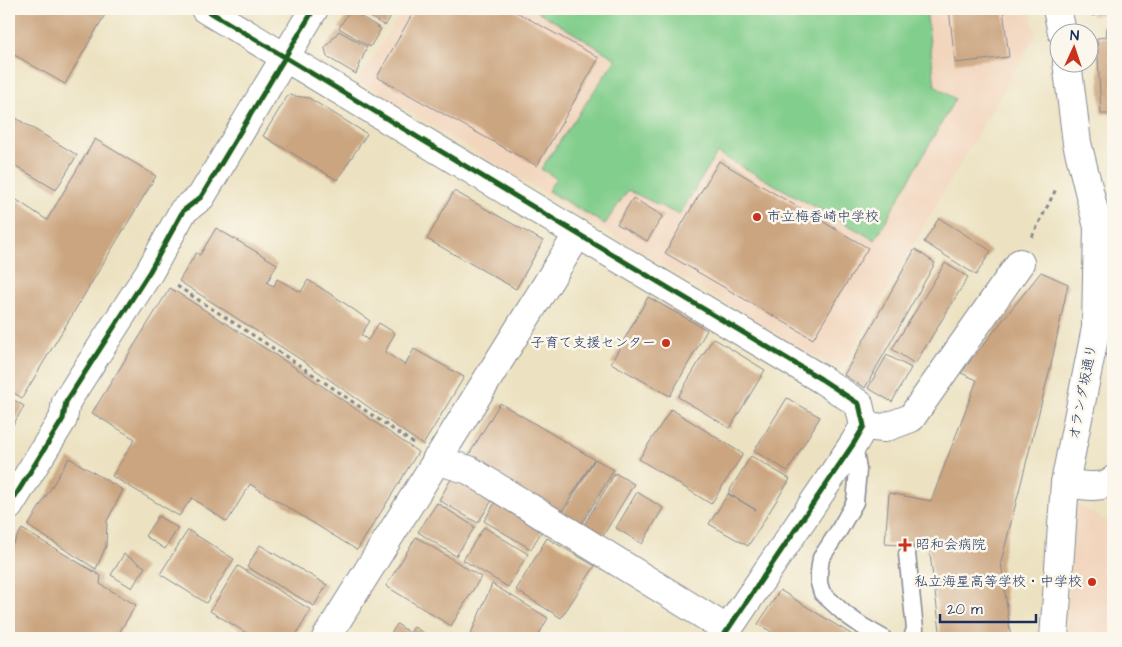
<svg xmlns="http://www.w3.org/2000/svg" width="1122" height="647" font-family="'Architects Daughter','Klee One',sans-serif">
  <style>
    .built { fill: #f2d5bd }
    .green { fill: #82ce8c; stroke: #4e7e75 }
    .building { fill: #cba580 }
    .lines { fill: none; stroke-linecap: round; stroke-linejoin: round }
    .service-casing { stroke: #848890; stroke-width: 19 }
    .minor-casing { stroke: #848890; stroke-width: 30 }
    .tertiary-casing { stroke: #848890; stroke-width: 30 }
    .path { stroke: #848890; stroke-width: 3; stroke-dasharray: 4 4; stroke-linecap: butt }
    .service { stroke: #fff; stroke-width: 16 }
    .minor { stroke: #fff; stroke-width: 28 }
    .tertiary { stroke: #fff; stroke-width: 28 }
    .cycleway-casing { stroke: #fbf7ec; stroke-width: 8 }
    .cycleway { stroke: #1b5e20; stroke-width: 5 }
    .poi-dot { fill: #c8321e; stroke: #fbf7ec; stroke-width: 2 }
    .labels { text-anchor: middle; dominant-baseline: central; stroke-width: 5; stroke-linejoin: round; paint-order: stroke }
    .poi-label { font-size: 14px; fill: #1b2f5e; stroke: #fbf7ec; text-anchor: start }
    .street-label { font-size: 14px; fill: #1b2f5e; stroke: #fbf7ec }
  </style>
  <rect width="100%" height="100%" fill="#fbf7ec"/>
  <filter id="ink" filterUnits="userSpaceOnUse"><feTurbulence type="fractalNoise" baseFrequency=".02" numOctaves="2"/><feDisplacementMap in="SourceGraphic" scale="10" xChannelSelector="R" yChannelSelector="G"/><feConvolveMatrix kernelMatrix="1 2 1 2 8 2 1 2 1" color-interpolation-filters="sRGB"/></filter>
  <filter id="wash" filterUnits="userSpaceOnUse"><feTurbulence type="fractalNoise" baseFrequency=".0096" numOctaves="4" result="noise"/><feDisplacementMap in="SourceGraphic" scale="20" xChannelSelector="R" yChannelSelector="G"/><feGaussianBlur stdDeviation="1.12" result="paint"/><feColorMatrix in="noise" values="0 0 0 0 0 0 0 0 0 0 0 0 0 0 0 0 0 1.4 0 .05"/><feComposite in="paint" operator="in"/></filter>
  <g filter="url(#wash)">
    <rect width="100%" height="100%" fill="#ece2c1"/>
    <g class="built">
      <path d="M 403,9 L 1029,9 L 1036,34 L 840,370 L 810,354 L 359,81 Z"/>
      <path d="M 1076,503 L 1113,525 L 1113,638 L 1066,638 Z"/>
    </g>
    <path class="green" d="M 534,9 L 926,9 L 935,86 L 955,99 L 875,240 L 717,153 L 679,215 L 628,190 L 605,224 L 548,191 L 556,178 L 541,169 L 616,59 Z"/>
    <g id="blocks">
      <g class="building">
        <path d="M 9,9 L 104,9 L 107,11 L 65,84 L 9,52 Z"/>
        <path d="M 357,9 L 395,9 L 385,26 Z"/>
        <path d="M 415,9 L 511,9 L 599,58 L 537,166 L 377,77 Z"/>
        <path d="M 949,9 L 1003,9 L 1009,57 L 955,63 Z"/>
        <path d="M 1091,9 L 1113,9 L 1113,11 L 1092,16 Z"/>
        <path d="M 350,10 L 381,29 L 370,47 L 339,28 Z"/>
        <path d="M 1107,27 L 1113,27 L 1113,114 L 1101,114 L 1097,38 L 1106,37 Z"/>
        <path d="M 339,31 L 367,47 L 356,74 L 327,57 L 325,48 Z"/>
        <path d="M 288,95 L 309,98 L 367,134 L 337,180 L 263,136 Z"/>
        <path d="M 9,114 L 77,155 L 56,190 L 9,162 Z"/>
        <path d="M 95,139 L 156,176 L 22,398 L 9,390 L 9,282 L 12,277 L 9,275 L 9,195 L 47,220 Z"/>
        <path d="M 719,161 L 868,248 L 813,339 L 665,253 Z"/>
        <path d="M 454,191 L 543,241 L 516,289 L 427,239 Z"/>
        <path d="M 633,198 L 663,216 L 647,241 L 617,224 Z"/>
        <path d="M 939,218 L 991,251 L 976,275 L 924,242 Z"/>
        <path d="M 216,228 L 277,264 L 267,283 L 274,286 L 277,279 L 301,292 L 308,280 L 337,298 L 370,321 L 361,335 L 368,340 L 379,323 L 395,333 L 385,352 L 405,365 L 414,349 L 464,377 L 423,445 L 300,359 L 179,281 L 196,253 L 200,255 Z"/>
        <path d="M 915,249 L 935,263 L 865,388 L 844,375 Z"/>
        <path d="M 945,263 L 968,277 L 915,364 L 892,349 Z"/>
        <path d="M 1041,272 L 1068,284 L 1051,365 L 1001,562 L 1011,638 L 941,638 L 929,547 L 885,544 L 889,493 L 931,501 L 977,380 L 961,373 Z"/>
        <path d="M 170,288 L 299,370 L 418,452 L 383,509 L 357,550 L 250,484 L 227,522 L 192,498 L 179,516 L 112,476 L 135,439 L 92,413 Z"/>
        <path d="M 648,297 L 707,330 L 670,396 L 611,363 Z"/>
        <path d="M 713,338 L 765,370 L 730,428 L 678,397 Z"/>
        <path d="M 887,355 L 911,368 L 892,402 L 868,388 Z"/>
        <path d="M 9,397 L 24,406 L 9,432 Z"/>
        <path d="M 787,398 L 820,417 L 788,471 L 754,451 Z"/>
        <path d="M 500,403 L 594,459 L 561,513 L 467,458 Z"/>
        <path d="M 671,409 L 743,454 L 711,504 L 639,459 Z"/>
        <path d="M 751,456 L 790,479 L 748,546 L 709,524 L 728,494 L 756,510 L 728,493 Z"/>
        <path d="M 69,458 L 123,490 L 107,521 L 106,546 L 96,569 L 28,526 Z"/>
        <path d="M 595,459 L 614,470 L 581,525 L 563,513 Z"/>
        <path d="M 615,473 L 634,484 L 603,536 L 584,525 Z"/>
        <path d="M 454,474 L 494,497 L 478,523 L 439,500 Z"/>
        <path d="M 637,492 L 663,508 L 642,544 L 616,528 Z"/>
        <path d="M 496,501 L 543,529 L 531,549 L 484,521 Z"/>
        <path d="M 437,503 L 475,527 L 456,556 L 418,532 Z"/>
        <path d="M 158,516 L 178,528 L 165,549 L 145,536 Z"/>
        <path d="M 484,527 L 528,554 L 508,587 L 463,560 Z"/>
        <path d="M 22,529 L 101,576 L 100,584 L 136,605 L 116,638 L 9,638 L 9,550 Z"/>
        <path d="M 188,530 L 234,559 L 206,603 L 160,574 Z"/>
        <path d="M 416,537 L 481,577 L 451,626 L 386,586 Z"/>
        <path d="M 547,538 L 595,566 L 561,618 L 516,590 Z"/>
        <path d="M 260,545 L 327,585 L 314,606 L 247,567 Z"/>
        <path d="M 124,554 L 145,567 L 132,588 L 111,575 Z"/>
        <path d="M 238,566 L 311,610 L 294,638 L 255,638 L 210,611 Z"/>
        <path d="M 492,584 L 548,618 L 537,638 L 469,638 Z"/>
        <path d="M 780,590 L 857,638 L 782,638 L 758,624 Z"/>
        <path d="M 397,624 L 410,633 L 414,627 L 432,638 L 388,638 Z"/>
      </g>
    </g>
  </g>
  <g filter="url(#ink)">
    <use href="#blocks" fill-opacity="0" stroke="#848890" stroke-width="1"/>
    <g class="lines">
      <defs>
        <g id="service">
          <path d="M 854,443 L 858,470 L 855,502 L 838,532 L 821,558 L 819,572 L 819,583 L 822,593 L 845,614 L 862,626 L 883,638"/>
          <path d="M 907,554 L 915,629 L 912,638"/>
        </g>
        <g id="minor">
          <path d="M 205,9 L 578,234 L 821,379 L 859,404 L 864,426 L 854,443 L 722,638"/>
          <path d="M 864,426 L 884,428 L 911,418 L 1020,263"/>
          <path d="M 436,460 L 469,470 L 728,630"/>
          <path d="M 9,506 L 63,419 L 66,402 L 150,271 L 183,211 L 201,197 L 314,9"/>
          <path d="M 326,638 L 578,234"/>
          <path d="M 1054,638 L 1065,483 C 1079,485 1102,490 1113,480"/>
        </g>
        <g id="tertiary">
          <path d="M 1057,9 L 1062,32"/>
          <path d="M 1065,483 L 1096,328 L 1098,227 L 1077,143 L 1067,62"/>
        </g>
      </defs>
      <use href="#service" class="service-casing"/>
      <use href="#minor" class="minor-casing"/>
      <use href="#tertiary" class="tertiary-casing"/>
      <g class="path">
        <path d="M 1032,237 L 1057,187"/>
        <path d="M 177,286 L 299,365 L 413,443"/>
      </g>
      <use href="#service" class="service"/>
      <use href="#minor" class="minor"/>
      <use href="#tertiary" class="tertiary"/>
      <defs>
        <g id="cycleway">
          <path d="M 205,9 L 578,234 L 821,379 L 859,404 L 864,426 L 854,443 L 722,638"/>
          <path d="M 9,506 L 63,419 L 66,402 L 150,271 L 183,211 L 201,197 L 314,9"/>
        </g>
      </defs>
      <use href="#cycleway" class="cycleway-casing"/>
      <use href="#cycleway" class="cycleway"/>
    </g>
  </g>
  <g class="poi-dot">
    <circle cx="757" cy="217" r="5"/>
    <circle cx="666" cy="343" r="5"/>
    <path d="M902.5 537.5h5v5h5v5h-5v5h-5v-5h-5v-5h5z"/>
    <circle cx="1092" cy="582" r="5"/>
  </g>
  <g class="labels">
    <g class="poi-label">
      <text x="767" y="217">市立梅香崎中学校</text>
      <text x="656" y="343" text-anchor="end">子育て支援センター</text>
      <text x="916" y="545">昭和会病院</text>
      <text x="1082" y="582" text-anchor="end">私立海星高等学校・中学校</text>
    </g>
    <g class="street-label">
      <text transform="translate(1083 392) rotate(-79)">オランダ坂通り</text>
    </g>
  </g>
  <rect width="1122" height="647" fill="none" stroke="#fbf7ec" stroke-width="30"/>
  <g transform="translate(1074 48) rotate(3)"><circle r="24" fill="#fbf7ec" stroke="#a1a7b3"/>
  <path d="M0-4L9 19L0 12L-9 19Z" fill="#c8321e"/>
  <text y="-8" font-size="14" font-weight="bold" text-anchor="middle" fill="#1b2f5e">N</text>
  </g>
  <path d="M940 614v8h96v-8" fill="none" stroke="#1b2f5e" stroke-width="2.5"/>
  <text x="947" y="614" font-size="15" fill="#1b2f5e" stroke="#fbf7ec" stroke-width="4" paint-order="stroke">20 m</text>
</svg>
